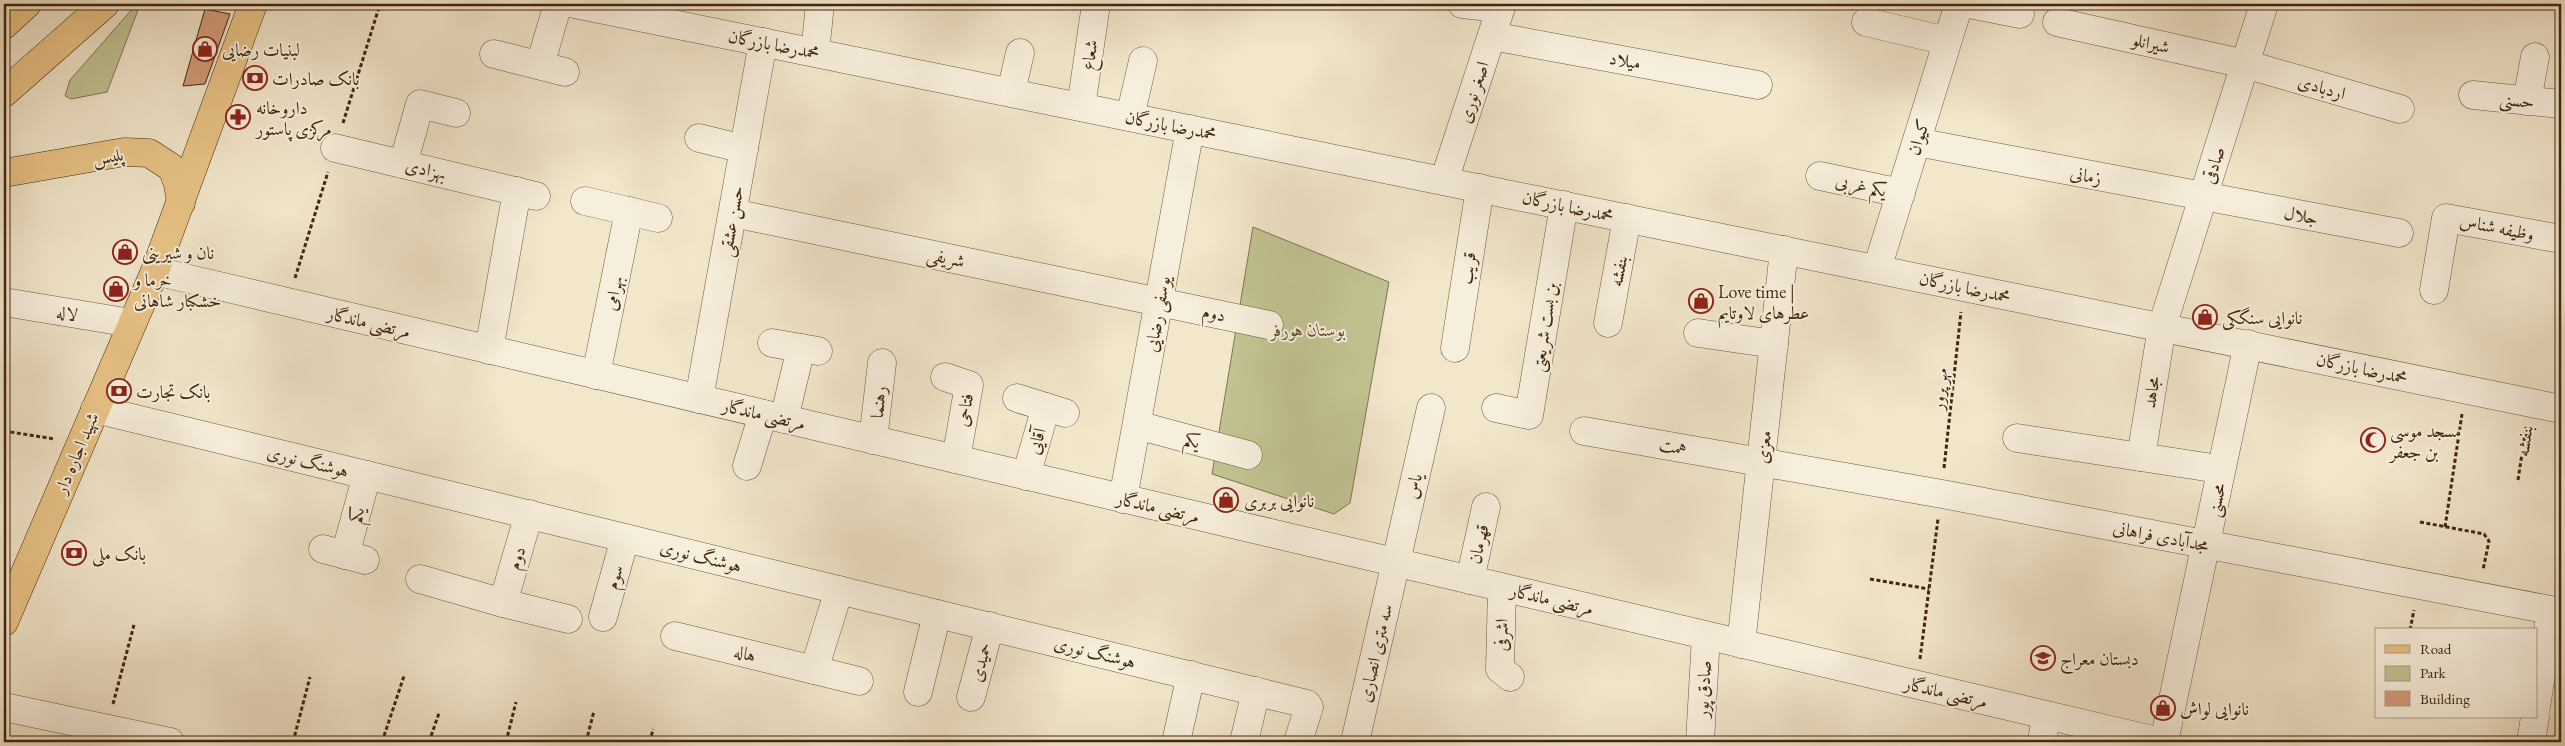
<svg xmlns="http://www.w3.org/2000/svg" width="2565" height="746" font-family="'EB Garamond',Amiri,serif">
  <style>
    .green { fill: #c2c392; stroke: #827450 }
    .building { fill: #d49c7b; stroke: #42260d }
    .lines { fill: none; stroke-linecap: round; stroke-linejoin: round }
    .minor-casing { stroke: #6e563c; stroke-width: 29 }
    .major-casing { stroke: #42260d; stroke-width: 29 }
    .highway-casing { stroke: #42260d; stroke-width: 29 }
    .path { stroke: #42260d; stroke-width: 3; stroke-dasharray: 4 2.5; stroke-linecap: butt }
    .minor { stroke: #f7efdd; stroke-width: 28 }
    .major { stroke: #e9c386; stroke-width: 28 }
    .highway { stroke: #e9c386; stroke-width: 28 }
    .labels { text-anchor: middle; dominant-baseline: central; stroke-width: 4; stroke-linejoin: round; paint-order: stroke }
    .street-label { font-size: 18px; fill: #42260d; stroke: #f7efdd }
    .poi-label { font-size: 18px; fill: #42260d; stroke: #f7efdd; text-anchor: start }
    .park-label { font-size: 18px; font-style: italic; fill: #624d2e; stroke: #f7efdd }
  </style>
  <rect width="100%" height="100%" fill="#f2e6cb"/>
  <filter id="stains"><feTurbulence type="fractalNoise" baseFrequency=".004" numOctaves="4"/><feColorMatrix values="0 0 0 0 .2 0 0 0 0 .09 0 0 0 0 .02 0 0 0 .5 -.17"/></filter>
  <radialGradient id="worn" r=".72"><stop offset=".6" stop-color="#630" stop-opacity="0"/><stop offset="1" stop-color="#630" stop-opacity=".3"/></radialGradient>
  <g class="green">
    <path d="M 134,7 L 138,10 L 107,92 L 71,99 L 65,96 L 70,80 Z"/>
    <path d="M 1253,227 L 1389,282 L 1350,503 L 1334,514 L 1212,474 Z"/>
  </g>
  <path class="building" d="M 205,9 L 230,14 L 205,84 L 183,86 Z"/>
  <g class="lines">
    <defs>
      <g id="minor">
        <path d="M 575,4 L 2561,409"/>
        <path d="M 1462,4 L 1500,8"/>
        <path d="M 1969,4 L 2020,14"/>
        <path d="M 1866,22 L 1947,41"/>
        <path d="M 2057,22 L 2245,64 L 2400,109"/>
        <path d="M 1492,36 L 1758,85"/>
        <path d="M 816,43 L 820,4"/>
        <path d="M 494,54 L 565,72"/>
        <path d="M 540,65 L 558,4"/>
        <path d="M 1011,92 L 1020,53"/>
        <path d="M 2473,95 L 2561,104"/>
        <path d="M 2527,101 L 2535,57"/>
        <path d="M 1081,107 L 1096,4"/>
        <path d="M 1130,117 L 1143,61"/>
        <path d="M 699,138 L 744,149"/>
        <path d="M 1917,142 L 1964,151"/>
        <path d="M 335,148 L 536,196"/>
        <path d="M 1969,152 L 2399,233"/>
        <path d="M 403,164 L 420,104 L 456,113"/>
        <path d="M 1820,176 L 1901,193"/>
        <path d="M 1444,181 L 1502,4"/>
        <path d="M 585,201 L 658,218"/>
        <path d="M 733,213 L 1269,325"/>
        <path d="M 1877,269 L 1959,4"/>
        <path d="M 155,271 L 2161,742"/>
        <path d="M 2434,290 L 2446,218 L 2561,239"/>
        <path d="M 4,302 L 131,323"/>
        <path d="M 1608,323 L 1627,218"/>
        <path d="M 1698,333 L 1774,344"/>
        <path d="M 772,343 L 818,351"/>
        <path d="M 1455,348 L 1480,188"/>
        <path d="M 489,350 L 517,191"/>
        <path d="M 596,375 L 629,211"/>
        <path d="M 945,377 L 969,385 L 956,459"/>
        <path d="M 1017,398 L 1065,413"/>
        <path d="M 699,399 L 763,42"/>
        <path d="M 1496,408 L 1529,415 L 1564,205"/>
        <path d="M 95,409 L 1307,704 L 1309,707 L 1298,742"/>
        <path d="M 784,419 L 801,348"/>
        <path d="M 1137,425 L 1248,455"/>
        <path d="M 1584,431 L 1942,494 L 2561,612"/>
        <path d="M 2017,438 L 2206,467"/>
        <path d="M 873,440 L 882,363"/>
        <path d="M 2141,457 L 2162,327 L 2264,4"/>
        <path d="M 747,466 L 763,414"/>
        <path d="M 1026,476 L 1046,407"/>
        <path d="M 1123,499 L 1190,129"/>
        <path d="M 323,549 L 365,560"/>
        <path d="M 345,555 L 367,475"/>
        <path d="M 420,579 L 503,603 L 529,514"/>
        <path d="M 1470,580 L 1486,507"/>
        <path d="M 1502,588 L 1500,669 L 1510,677"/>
        <path d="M 503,603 L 568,619"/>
        <path d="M 603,617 L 625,538"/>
        <path d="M 675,636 L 859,681"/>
        <path d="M 1741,644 L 1784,250"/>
        <path d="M 814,670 L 839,590"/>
        <path d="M 918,692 L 937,614"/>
        <path d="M 971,697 L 990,626"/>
        <path d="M 4,707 L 170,742"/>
        <path d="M 2536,707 L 2551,611"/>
        <path d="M 1176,742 L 1191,675"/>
        <path d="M 1244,742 L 1256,691"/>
        <path d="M 1355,742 L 1431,408"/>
        <path d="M 1700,742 L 1706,636"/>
        <path d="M 2042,742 L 2046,716"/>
        <path d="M 2164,742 L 2248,344"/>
        <path d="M 2531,742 L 2535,717"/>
      </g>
      <g id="major">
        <path d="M 4,93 L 105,4"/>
        <path d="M 4,173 L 124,152 L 149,153 L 172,168 L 178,184 L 181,203"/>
        <path d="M 4,622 L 155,271 L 253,4"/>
      </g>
      <path id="highway" d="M 4,25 L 27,4"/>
    </defs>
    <use href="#minor" class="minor-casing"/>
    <use href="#major" class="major-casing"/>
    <use href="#highway" class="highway-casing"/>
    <g class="path">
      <path d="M 343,123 L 380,4"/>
      <path d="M 295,278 L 328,172"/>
      <path d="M 4,431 L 55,439"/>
      <path d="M 1944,468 L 1961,312"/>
      <path d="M 2518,480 L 2526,427"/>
      <path d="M 2420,522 L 2484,534 L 2489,541 L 2483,570"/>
      <path d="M 2445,527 L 2462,414"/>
      <path d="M 1870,579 L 1929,589"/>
      <path d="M 2410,630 L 2414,610"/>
      <path d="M 1920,659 L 1938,519"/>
      <path d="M 113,704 L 134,625"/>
      <path d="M 293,742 L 310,677"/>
      <path d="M 382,742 L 404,676"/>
      <path d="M 429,742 L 439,713"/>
      <path d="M 506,742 L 516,702"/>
      <path d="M 586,742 L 594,711"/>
      <path d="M 650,742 L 653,729"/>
    </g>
    <use href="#minor" class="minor"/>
    <use href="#major" class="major"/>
    <use href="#highway" class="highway"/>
  </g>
  <defs>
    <symbol id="shop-ring" viewBox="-11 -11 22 22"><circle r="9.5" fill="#f7efdd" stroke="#8f2418" stroke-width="1.5"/><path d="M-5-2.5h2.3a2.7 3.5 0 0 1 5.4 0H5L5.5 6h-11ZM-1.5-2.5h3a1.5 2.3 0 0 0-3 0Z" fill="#8f2418"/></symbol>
    <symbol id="bank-ring" viewBox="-11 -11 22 22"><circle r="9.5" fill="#f7efdd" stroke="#8f2418" stroke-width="1.5"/><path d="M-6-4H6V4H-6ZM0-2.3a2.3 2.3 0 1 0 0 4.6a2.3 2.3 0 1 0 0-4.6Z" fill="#8f2418"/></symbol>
    <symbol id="pharmacy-ring" viewBox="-11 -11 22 22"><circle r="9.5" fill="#f7efdd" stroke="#8f2418" stroke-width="1.5"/><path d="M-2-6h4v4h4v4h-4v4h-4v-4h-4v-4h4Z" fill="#8f2418"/></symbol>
    <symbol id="mosque-ring" viewBox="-11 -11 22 22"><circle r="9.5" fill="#f7efdd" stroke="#8f2418" stroke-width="1.5"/><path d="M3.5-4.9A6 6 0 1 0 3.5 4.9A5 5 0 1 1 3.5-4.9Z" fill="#8f2418"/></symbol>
    <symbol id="school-ring" viewBox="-11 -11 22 22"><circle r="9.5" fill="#f7efdd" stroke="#8f2418" stroke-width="1.5"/><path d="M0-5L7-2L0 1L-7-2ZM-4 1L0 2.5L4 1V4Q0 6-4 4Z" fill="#8f2418"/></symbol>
  </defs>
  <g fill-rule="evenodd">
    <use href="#shop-ring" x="191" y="35" width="28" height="28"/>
    <use href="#bank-ring" x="241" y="64" width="28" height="28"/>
    <use href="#pharmacy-ring" x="224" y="103" width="28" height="28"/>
    <use href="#shop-ring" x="111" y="238" width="28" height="28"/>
    <use href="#shop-ring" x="102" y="275" width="28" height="28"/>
    <use href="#shop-ring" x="1687" y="287" width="28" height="28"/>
    <use href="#shop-ring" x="2191" y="303" width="28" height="28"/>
    <use href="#bank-ring" x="105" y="377" width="28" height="28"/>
    <use href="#mosque-ring" x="2359" y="426" width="28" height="28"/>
    <use href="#shop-ring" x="1212" y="486" width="28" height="28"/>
    <use href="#bank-ring" x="60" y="539" width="28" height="28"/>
    <use href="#school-ring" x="2029" y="644" width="28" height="28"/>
    <use href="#shop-ring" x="2149" y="694" width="28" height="28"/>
  </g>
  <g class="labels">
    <g class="street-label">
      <text transform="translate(2151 43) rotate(13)">شیرانلو</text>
      <text transform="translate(774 44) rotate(11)">محمدرضا بازرگان</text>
      <text transform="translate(1089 55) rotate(-82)">شعاع</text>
      <text transform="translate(1625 60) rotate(10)">میلاد</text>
      <text transform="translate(2322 87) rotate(16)">اردبادی</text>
      <text transform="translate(1473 92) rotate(-72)">اصغر نوری</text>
      <text transform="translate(2517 100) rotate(6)">حسنی</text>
      <text transform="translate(1171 125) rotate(11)">محمدرضا بازرگان</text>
      <text transform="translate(1918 137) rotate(-73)">کیوان</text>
      <text transform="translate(108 156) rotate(-9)">پلیس</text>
      <text transform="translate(2213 165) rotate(-72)">صادقی</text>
      <text transform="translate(426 169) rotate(13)">بهزادی</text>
      <text transform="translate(2086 175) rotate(11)">زمانی</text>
      <text transform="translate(1861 185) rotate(12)">یکم غربی</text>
      <text transform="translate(1568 206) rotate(12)">محمدرضا بازرگان</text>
      <text transform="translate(2301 215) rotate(10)">جلال</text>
      <text transform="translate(731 221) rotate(-80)">حسن عشقی</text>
      <text transform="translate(2497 227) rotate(11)">وظیفه شناس</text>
      <text transform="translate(946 257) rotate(12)">شریفی</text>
      <text transform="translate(1467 268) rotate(-81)">قریب</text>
      <text transform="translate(1618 271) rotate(-79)">بنفشه</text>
      <text transform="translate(1965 287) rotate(12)">محمدرضا بازرگان</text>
      <text transform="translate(613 293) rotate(-78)">بهرامی</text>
      <text transform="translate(67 313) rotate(9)">لاله</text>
      <text transform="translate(1214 313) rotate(12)">دوم</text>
      <text transform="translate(1157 314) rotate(-80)">یوسفی رضایی</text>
      <text transform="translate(369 322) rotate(13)">مرتضی ماندگار</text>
      <text transform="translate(1544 327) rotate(-81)">بن بست شریعتی</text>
      <text transform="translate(2362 368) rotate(12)">محمدرضا بازرگان</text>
      <text transform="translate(1939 389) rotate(-84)">مهر پرور</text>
      <text transform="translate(2151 392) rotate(-81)">مجاهد</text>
      <text transform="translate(878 402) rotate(-84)">رهنما</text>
      <text transform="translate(964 410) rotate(-80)">فتاحی</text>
      <text transform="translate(764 414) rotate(13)">مرتضی ماندگار</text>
      <text transform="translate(1192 440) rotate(15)">یکم</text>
      <text transform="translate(1036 441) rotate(-74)">آقایی</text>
      <text transform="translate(2524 441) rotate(-82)">بنفشه</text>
      <text transform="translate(1673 446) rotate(10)">همت</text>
      <text transform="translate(1763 447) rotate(-84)">معزی</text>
      <text transform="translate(76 453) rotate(-67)">شهید اجاره دار</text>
      <text transform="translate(308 461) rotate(14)">هوشنگ نوری</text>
      <text transform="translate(1413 486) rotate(-77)">یاس</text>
      <text transform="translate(2216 500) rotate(-79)">محسنی</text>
      <text transform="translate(1158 507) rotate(13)">مرتضی ماندگار</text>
      <text transform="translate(356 515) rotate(-75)">یکم</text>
      <text transform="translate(2161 536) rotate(11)">مجدآبادی فراهانی</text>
      <text transform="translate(1478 544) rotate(-78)">قهرمان</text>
      <text transform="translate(701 556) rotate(14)">هوشنگ نوری</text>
      <text transform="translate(516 558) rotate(-73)">دوم</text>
      <text transform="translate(614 577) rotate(-74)">سوم</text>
      <text transform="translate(1552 599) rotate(13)">مرتضی ماندگار</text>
      <text transform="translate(1501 635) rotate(-89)">اشرفی</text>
      <text transform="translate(1095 652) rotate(14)">هوشنگ نوری</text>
      <text transform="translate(745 653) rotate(14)">هاله</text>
      <text transform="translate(1375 653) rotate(-77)">سه متری انصاری</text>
      <text transform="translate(980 662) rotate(-75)">حمیدی</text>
      <text transform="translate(1703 689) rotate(-87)">صادق پور</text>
      <text transform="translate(1946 692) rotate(13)">مرتضی ماندگار</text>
    </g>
    <g class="poi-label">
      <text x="222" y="49">لبنیات رضایی</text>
      <text x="272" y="78">بانک صادرات</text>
      <text x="256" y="107">داروخانه<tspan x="256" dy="21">مرکزی پاستور</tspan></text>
      <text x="142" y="252">نان و شیرینی</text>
      <text x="134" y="279">خرما و<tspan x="134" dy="21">خشکبار شاهانی</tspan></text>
      <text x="1718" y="291">Love time |<tspan x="1718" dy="21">عطرهای لاوتایم</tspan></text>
      <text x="2222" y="317">نانوایی سنگکی</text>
      <text x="136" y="391">بانک تجارت</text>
      <text x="2390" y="430">مسجد موسی<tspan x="2390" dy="21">بن جعفر</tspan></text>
      <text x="1244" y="500">نانوایی بربری</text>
      <text x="92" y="553">بانک ملی</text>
      <text x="2060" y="658">دبستان معراج</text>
      <text x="2180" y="708">نانوایی لواش</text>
    </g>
    <g class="park-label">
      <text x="1308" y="329">بوستان هورفر</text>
    </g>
  </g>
  <rect width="2565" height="746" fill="none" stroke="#f2e6cb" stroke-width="20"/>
  <rect x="5" y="5" width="2555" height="736" fill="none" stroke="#42260d" stroke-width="2.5"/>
  <rect x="10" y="10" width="2545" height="726" fill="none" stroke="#42260d"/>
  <rect x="2375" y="628" width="162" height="90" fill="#f7efdd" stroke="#af9f8a"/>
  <rect x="2385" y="645" width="25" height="8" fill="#e9c386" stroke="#af9f8a"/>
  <text x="2420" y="654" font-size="15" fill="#42260d">Road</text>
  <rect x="2385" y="666" width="25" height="15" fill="#c2c392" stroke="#af9f8a"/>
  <text x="2420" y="678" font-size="15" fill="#42260d">Park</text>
  <rect x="2385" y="691" width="25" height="15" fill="#d49c7b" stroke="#af9f8a"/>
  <text x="2420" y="704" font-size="15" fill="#42260d">Building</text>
  <rect width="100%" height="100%" filter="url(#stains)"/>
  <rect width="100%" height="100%" fill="url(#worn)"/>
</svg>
